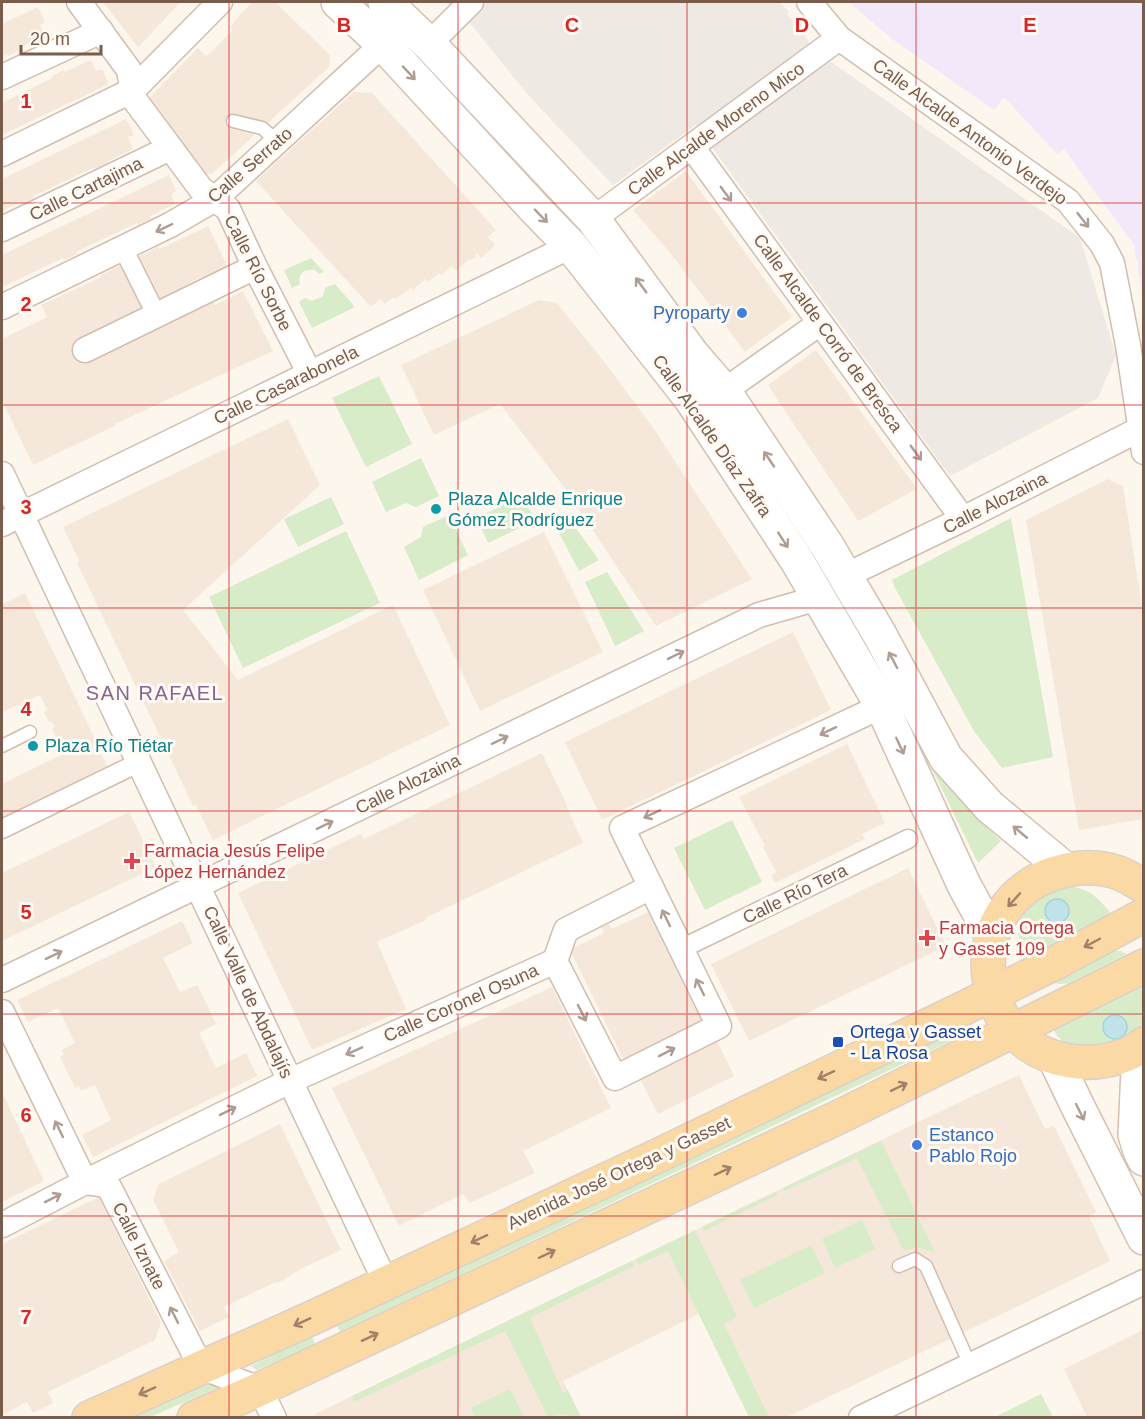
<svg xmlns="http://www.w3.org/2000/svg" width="1145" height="1419" font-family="Arial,sans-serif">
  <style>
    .residential { fill: #f5e8da }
    .industrial { fill: #efe9e4 }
    .education { fill: #f3e8fa }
    .green { fill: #d8ecc9; fill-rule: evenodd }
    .water { fill: #bfe3e8; stroke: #a5d3da; stroke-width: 1.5 }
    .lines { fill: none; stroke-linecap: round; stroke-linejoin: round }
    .service-casing { stroke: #d1beb0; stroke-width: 15 }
    .pedestrian-casing { stroke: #d1beb0; stroke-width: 21 }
    .minor-casing { stroke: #d1beb0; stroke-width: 27 }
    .secondary-casing { stroke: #d6c0b0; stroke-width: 36 }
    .primary-casing { stroke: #dad1cd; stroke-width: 36 }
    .service { stroke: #fff; stroke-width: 12 }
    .pedestrian { stroke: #fff; stroke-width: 18 }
    .minor { stroke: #fff; stroke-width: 24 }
    .secondary { stroke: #fff; stroke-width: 33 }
    .primary { stroke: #fbd9a5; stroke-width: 33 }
    .oneway { stroke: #af9d94 }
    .oneway2 { stroke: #a18267 }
    .grid { fill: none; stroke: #d62828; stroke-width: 1.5; stroke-opacity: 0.55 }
    .shop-dot { fill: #3f7fe0; stroke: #fffaf3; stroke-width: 2 }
    .culture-dot { fill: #0f9aa8; stroke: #fffaf3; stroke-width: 2 }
    .health-dot { fill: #e0444e; stroke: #fffaf3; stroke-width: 2 }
    .transit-dot { fill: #1a4fb4; stroke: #fffaf3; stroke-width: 2 }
    .labels { text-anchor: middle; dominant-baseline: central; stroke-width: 6; stroke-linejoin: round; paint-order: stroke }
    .street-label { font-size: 18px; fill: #7a5c4d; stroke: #fffaf3 }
    .shop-label { font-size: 18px; fill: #366cbe; stroke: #fffaf3; text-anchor: end }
    .culture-label { font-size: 18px; fill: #0d838f; stroke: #fffaf3; text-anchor: start }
    .health-label { font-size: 18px; fill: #be3a42; stroke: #fffaf3; text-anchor: start }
    .transit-label { font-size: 18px; fill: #164399; stroke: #fffaf3; text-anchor: start }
    .neighbourhood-label { font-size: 20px; letter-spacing: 1.5px; fill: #846695; stroke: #fffaf3 }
    .grid-label { font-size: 20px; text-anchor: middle; font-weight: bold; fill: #d62828; stroke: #fffaf3; stroke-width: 6; stroke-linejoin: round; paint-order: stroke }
  </style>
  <rect width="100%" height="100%" fill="#fdf6ec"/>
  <g class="residential">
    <path d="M 103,2 L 181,2 L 138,47 Z"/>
    <path d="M 253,2 L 275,2 L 330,55 L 329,67 L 212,174 L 201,173 L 149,98 L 198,48 L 206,56 L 208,55 L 233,30 L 230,27 L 238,18 L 238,16 Z"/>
    <path d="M 38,7 L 45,22 L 40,25 L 45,36 L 19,48 L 20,50 L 8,56 L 6,54 L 2,57 L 2,24 Z"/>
    <path d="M 91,60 L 96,71 L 102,69 L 109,84 L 2,135 L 2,103 L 52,78 L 52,76 L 64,70 L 65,72 Z"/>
    <path d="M 354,92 L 372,93 L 496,230 L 488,237 L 495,245 L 481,258 L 477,254 L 471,261 L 469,259 L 456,271 L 452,266 L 441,275 L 439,273 L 428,282 L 425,279 L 413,290 L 411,288 L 395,299 L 393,297 L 385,304 L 380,299 L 371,307 L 256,181 Z"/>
    <path d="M 126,119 L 134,135 L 128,137 L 133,149 L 108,161 L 108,163 L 96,169 L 95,167 L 33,196 L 34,198 L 22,204 L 20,202 L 2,211 L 2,179 Z"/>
    <path d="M 686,171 L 792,317 L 745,352 L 671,254 L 633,210 Z"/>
    <path d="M 169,175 L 176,191 L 171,194 L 175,204 L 150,216 L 151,219 L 146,221 L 138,225 L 137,223 L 76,252 L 77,254 L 64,260 L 63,258 L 2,287 L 2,255 Z"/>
    <path d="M 208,226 L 229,270 L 204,282 L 202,277 L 189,283 L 190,288 L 160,303 L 138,257 L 159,247 L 160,249 Z"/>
    <path d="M 121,265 L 143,310 L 75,343 L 212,300 L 215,305 L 243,291 L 273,351 L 115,424 L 115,426 L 33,465 L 2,400 L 2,339 L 47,317 L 41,305 L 101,277 L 101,275 Z"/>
    <path d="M 539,300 L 557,303 L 606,364 L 654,429 L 752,579 L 656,626 L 567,491 L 500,404 L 434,435 L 401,365 Z"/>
    <path d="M 816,350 L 917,489 L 858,521 L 768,385 Z"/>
    <path d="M 288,419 L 320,485 L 183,610 L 238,680 L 393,605 L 450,725 L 213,840 L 196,805 L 193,806 L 77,563 L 79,561 L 63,527 Z"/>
    <path d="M 1108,479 L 1123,486 L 1143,614 L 1143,819 L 1079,830 L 1026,520 Z"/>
    <path d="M 544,532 L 603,652 L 480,711 L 423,590 Z"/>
    <path d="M 25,593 L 95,739 L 96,740 L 96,741 L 107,766 L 109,767 L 52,794 L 53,798 L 44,802 L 41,799 L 36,802 L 37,805 L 27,810 L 25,807 L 9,815 L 10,818 L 2,822 L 2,784 L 67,752 L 60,738 L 57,739 L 52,728 L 55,727 L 52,721 L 49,722 L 44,712 L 47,710 L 40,695 L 2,712 L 2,603 L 3,604 Z"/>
    <path d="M 793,632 L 831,710 L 602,820 L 565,742 Z"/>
    <path d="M 847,744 L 885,823 L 862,834 L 865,839 L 775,883 L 771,875 L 776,872 L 763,847 L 765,846 L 739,797 Z"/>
    <path d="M 542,753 L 567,805 L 566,806 L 583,843 L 425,918 L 426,920 L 377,942 L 406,1009 L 312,1050 L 238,893 L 360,834 L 364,839 Z"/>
    <path d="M 129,812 L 156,867 L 2,941 L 2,873 Z"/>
    <path d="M 908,868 L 946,946 L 749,1041 L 711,964 Z"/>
    <path d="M 648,912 L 704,1026 L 626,1065 L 570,950 L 604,933 L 602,927 L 609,924 L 612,929 Z"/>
    <path d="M 182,921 L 193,943 L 163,958 L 180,992 L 197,985 L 200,990 L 216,1024 L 199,1033 L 216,1068 L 246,1053 L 257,1076 L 93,1157 L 82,1135 L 111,1120 L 95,1085 L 81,1091 L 79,1086 L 75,1088 L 60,1057 L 64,1055 L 62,1050 L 75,1043 L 58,1008 L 28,1022 L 17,1000 Z"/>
    <path d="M 552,987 L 611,1108 L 523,1151 L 535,1173 L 470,1203 L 463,1194 L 399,1226 L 332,1088 Z"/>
    <path d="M 717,1041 L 734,1076 L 658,1114 L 640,1079 Z"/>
    <path d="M 1019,1075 L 1045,1129 L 1054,1126 L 1096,1212 L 1089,1216 L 1110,1261 L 1025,1303 L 787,1417 L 749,1417 L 699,1314 L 563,1381 L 581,1417 L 316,1418 L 315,1414 L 970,1097 Z"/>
    <path d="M 2,1092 L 44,1181 L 2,1202 Z"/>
    <path d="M 280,1124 L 341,1250 L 301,1269 L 283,1280 L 277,1283 L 276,1282 L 224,1307 L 229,1317 L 200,1331 L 164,1261 L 179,1252 L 153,1199 L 159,1184 Z"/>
    <path d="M 99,1197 L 161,1323 L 155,1340 L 48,1392 L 53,1403 L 33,1413 L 27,1402 L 2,1415 L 2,1244 Z"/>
    <path d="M 1143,1330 L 1143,1417 L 1087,1417 L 1064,1369 Z"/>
  </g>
  <path class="industrial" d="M 447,2 L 780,2 L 789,12 L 787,14 L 810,43 L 830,61 L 1080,238 L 1116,355 L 1098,398 L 950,476 L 696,125 L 613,185 L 528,95 L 470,23 Z"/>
  <path class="education" d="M 849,2 L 1143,2 L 1143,298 L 1134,245 L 1064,149 L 1057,154 L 1004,97 L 994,110 L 892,39 Z"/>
  <g class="green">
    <path d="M 359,2 L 368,2 L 414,46 L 545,188 L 541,191 Z"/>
    <path d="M 311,258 L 324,272 L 319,274 L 315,270 C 305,269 297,273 300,284 L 292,288 L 284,270 Z"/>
    <path d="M 335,284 L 355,307 L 312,328 L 299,302 L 305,298 L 312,301 L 323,296 L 325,288 Z"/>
    <path d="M 379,376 L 412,444 L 366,467 L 332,398 Z"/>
    <path d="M 421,458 L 439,496 L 416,507 L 406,503 L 386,512 L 372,482 Z"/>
    <path d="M 521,496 L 536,520 L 488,543 L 477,518 Z"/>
    <path d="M 331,497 L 344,524 L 298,547 L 284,519 Z"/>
    <path d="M 449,515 L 468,555 L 419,580 L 404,547 L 421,537 L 423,527 Z"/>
    <path d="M 1011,518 L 1053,757 L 1002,768 L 974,731 L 895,588 L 892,580 Z"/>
    <path d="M 570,520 L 599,560 L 579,571 L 557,529 Z"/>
    <path d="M 346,531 L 380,603 L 243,668 L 209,597 Z"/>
    <path d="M 819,560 L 939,773 L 968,809 L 1001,841 L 978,863 L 935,775 L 813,564 Z"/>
    <path d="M 607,572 L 644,631 L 615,646 L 585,582 Z"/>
    <path d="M 732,820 L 762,882 L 705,910 L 674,848 Z"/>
    <path d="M 1072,886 C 1094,892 1098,898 1112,915 L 1025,961 L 1020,947 L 1018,932 L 1020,917 L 1041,892 ZM 1054,899 C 1066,900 1070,907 1067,918 L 1045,914 C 1045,906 1047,903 1054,899 Z"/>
    <path d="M 1105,951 L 1120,951 L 1127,954 L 1068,983 C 1059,985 1056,984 1049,979 Z"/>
    <path d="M 1143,976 L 1143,1029 L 1109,1052 L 1068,1046 L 1057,1036 L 1050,1022 Z"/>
    <path d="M 950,1032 L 953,1040 L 340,1332 L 336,1324 Z"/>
    <path d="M 881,1141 L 935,1252 L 917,1247 L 904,1251 L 857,1158 L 785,1191 L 783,1188 Z"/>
    <path d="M 776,1192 L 778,1195 L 704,1231 L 702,1227 Z"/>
    <path d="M 862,1220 L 875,1249 L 835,1268 L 822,1239 Z"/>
    <path d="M 695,1230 L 737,1317 L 724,1324 L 769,1417 L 749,1417 L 668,1251 L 638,1265 L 636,1259 Z"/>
    <path d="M 811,1245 L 825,1273 L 754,1308 L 740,1280 Z"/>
    <path d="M 632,1261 L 634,1266 L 530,1318 L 563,1393 L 568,1390 L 581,1417 L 575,1417 L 564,1414 L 548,1417 L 505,1331 L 354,1402 L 352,1396 Z"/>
    <path d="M 312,1336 L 315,1344 L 257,1370 L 251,1366 Z"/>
    <path d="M 208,1384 L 226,1384 L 150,1417 L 131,1418 Z"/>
    <path d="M 510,1389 L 524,1417 L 475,1417 L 471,1408 Z"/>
    <path d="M 1041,1394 L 1053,1417 L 995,1417 Z"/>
  </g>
  <g class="water">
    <circle cx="1057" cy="911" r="12"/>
    <circle cx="1115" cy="1027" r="12"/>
  </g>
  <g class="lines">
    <defs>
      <g id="service">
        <path d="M 233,121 L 262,128 L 278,142"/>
        <path d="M 2,746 L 30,732"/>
        <path d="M 899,1266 L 915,1259 L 926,1266 L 970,1365"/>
      </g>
      <g id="pedestrian">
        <path d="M 123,248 L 157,316"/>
        <path d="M 2,829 L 138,763"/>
        <path d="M 681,949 L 908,839"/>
      </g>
      <g id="minor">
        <path d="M 79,2 L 129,70 L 134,99 L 201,189 L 228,209 L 255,267 L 310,374"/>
        <path d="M 809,2 L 839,38 L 1068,201 L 1102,244 L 1112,263 L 1128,345 L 1144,452"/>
        <path d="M 429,44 L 471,2"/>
        <path d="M 2,77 L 101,31"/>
        <path d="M 692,147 L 963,519"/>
        <path d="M 2,154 L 133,90 L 220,2"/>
        <path d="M 593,219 L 839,38"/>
        <path d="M 2,229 L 170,148"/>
        <path d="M 2,307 L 170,225 L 215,199 L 383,44"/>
        <path d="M 85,350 L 255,267"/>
        <path d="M 724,391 L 820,323"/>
        <path d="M 2,474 L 386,1283"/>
        <path d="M 2,524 L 571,246"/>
        <path d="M 845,576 L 963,519 L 1144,427"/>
        <path d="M 555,961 L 615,1078 L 719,1026 L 651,887"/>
        <path d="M 2,980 L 759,615 L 818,598"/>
        <path d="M 2,1012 L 85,1182 L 108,1185 L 201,1367 L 260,1389 L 274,1418"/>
        <path d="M 2,1225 L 85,1182 L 290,1081 L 555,961 L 566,930 L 651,887 L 622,828 L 882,706"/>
        <path d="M 861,1418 L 1144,1282"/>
      </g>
      <g id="secondary">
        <path d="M 338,2 L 383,44 L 536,210 L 571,246 L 691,399 L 796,559 L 882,706 L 964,885 L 992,936"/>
        <path d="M 385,2 L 429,44 L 593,219 L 692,354 L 724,391 L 826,544 L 880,635 L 946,758 L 990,807 L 1065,869"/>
        <path d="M 1139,1048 L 1135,1135 L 1140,1151 L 1144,1159"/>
        <path d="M 1055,1059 L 1077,1105 L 1144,1238"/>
      </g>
      <g id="primary">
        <path d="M 1144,886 C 1136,882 1127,876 1119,873 C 1097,865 1073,867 1052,874 C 958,908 971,1045 1070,1061 C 1094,1065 1125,1060 1144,1044"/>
        <path d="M 89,1418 L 314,1317 L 655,1157 L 960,1010 L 1059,961 L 1144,915"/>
        <path d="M 194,1418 L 260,1389 L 841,1116 L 1144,966"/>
      </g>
    </defs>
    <use href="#service" class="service-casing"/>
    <use href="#pedestrian" class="pedestrian-casing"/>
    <use href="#minor" class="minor-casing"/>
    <use href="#secondary" class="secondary-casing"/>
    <use href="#primary" class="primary-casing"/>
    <use href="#service" class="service"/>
    <use href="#pedestrian" class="pedestrian"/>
    <use href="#minor" class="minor"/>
    <use href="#secondary" class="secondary"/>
    <use href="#primary" class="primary"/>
  </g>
  <defs><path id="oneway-shaft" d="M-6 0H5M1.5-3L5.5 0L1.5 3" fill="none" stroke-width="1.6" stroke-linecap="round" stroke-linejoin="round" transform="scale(1.5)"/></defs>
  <g class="oneway">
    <use href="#oneway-shaft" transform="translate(409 73) rotate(47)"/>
    <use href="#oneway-shaft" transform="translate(726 194) rotate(54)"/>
    <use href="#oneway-shaft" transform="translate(541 216) rotate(46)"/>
    <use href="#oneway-shaft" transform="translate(1083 220) rotate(52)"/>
    <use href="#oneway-shaft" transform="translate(164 228) rotate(154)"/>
    <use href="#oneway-shaft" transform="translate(641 285) rotate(-126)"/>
    <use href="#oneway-shaft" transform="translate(916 453) rotate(54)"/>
    <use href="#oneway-shaft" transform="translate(769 459) rotate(-124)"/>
    <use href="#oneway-shaft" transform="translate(783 540) rotate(57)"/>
    <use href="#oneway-shaft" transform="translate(676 655) rotate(-26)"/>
    <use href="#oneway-shaft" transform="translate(893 660) rotate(-118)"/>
    <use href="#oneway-shaft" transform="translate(828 731) rotate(155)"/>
    <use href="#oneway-shaft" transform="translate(500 740) rotate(-26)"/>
    <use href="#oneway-shaft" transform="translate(900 746) rotate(65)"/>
    <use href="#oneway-shaft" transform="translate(652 814) rotate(155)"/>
    <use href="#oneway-shaft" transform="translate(325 825) rotate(-26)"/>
    <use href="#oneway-shaft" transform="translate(1020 832) rotate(-140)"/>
    <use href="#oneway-shaft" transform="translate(666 918) rotate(-116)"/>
    <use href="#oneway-shaft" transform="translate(54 955) rotate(-26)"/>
    <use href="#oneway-shaft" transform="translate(700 987) rotate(-116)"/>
    <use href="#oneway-shaft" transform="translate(582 1013) rotate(63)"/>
    <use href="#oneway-shaft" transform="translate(354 1051) rotate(156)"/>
    <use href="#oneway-shaft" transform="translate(667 1052) rotate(-27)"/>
    <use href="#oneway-shaft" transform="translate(228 1111) rotate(-26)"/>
    <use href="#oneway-shaft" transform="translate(1080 1112) rotate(64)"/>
    <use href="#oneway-shaft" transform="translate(59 1129) rotate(-116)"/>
    <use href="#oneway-shaft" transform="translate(53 1198) rotate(-27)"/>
    <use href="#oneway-shaft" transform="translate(174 1315) rotate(-117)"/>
  </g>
  <g class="oneway2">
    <use href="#oneway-shaft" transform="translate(1014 900) rotate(132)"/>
    <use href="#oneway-shaft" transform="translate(1092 943) rotate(152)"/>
    <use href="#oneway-shaft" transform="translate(826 1075) rotate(155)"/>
    <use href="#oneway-shaft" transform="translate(899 1087) rotate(-26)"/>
    <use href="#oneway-shaft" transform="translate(723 1171) rotate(-25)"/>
    <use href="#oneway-shaft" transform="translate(479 1239) rotate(155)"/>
    <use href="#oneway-shaft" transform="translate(547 1254) rotate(-25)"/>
    <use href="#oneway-shaft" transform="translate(302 1322) rotate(156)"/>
    <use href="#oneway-shaft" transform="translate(370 1337) rotate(-25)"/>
    <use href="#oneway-shaft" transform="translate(147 1391) rotate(156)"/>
  </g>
  <path class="grid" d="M 229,2 L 229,1418M 458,2 L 458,1418M 687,2 L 687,1418M 916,2 L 916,1418M 2,203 L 1144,203M 2,405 L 1144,405M 2,608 L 1144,608M 2,811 L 1144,811M 2,1014 L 1144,1014M 2,1216 L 1144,1216"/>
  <g class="shop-dot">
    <circle cx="742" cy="313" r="6"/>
    <circle cx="917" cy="1145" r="6"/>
  </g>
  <g class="culture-dot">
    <circle cx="436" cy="509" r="6"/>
    <circle cx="33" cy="746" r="6"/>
  </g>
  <g class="health-dot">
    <path d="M129 852h6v6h6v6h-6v6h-6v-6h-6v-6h6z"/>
    <path d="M924 929h6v6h6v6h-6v6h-6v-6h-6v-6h6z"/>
  </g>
  <rect class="transit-dot" x="832" y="1036" width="12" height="12" rx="3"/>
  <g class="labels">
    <g class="street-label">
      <text transform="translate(716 129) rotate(-36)">Calle Alcalde Moreno Mico</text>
      <text transform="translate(970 132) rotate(36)">Calle Alcalde Antonio Verdejo</text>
      <text transform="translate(250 165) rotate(-41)">Calle Serrato</text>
      <text transform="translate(86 189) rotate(-26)">Calle Cartajima</text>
      <text transform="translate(258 273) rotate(63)">Calle Río Sorbe</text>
      <text transform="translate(828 333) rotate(54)">Calle Alcalde Corró de Bresca</text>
      <text transform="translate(286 385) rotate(-26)">Calle Casarabonela</text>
      <text transform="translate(712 436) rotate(55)">Calle Alcalde Díaz Zafra</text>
      <text transform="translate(995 503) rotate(-27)">Calle Alozaina</text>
      <text transform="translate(408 784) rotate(-26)">Calle Alozaina</text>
      <text transform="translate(795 894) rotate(-26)">Calle Río Tera</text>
      <text transform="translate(248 992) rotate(65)">Calle Valle de Abdalajís</text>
      <text transform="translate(461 1003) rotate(-24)">Calle Coronel Osuna</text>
      <text transform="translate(619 1173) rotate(-25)">Avenida José Ortega y Gasset</text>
      <text transform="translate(139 1246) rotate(63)">Calle Iznate</text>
    </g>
    <g class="shop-label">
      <text x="730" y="313">Pyroparty</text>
      <text x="929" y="1135" text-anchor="start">Estanco<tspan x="929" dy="21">Pablo Rojo</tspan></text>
    </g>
    <g class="culture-label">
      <text x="448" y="499">Plaza Alcalde Enrique<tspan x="448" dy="21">Gómez Rodríguez</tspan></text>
      <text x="45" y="746">Plaza Río Tiétar</text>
    </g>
    <g class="health-label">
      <text x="144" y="851">Farmacia Jesús Felipe<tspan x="144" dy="21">López Hernández</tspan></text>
      <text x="939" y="928">Farmacia Ortega<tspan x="939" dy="21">y Gasset 109</tspan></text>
    </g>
    <g class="transit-label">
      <text x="850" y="1032">Ortega y Gasset<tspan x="850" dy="21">- La Rosa</tspan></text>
    </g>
    <g class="neighbourhood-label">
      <text x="155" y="693">SAN RAFAEL</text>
    </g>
  </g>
  <g class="grid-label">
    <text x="344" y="32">B</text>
    <text x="572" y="32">C</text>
    <text x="802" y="32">D</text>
    <text x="1030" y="32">E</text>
    <text x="26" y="108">1</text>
    <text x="26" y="311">2</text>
    <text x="26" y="514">3</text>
    <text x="26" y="716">4</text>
    <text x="26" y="919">5</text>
    <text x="26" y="1122">6</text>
    <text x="26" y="1324">7</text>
  </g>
  <rect width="1145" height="1419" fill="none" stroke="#7a5c4d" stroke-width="6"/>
  <path d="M21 45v9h80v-9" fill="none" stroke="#7a5c4d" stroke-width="3"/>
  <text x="30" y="45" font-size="18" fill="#7a5c4d" stroke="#fffaf3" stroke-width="4.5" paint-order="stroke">20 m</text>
</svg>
